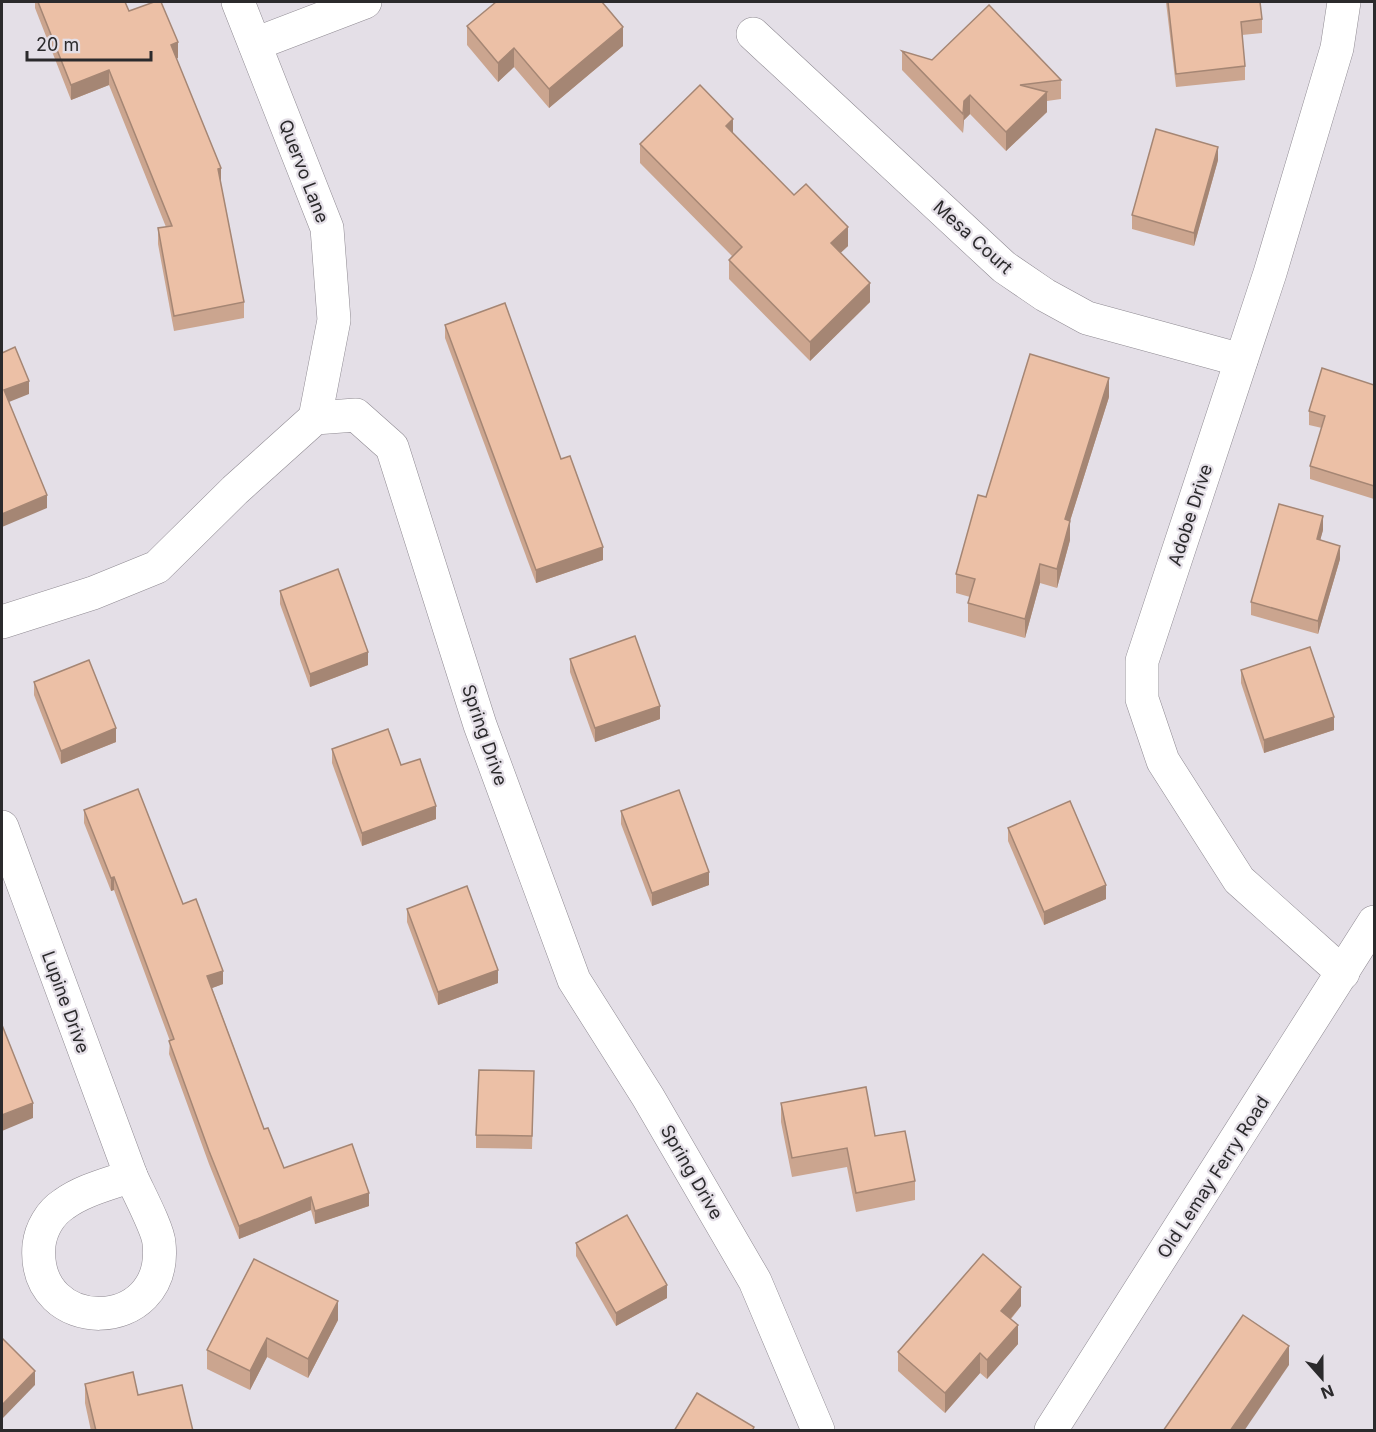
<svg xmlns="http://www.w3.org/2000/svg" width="1376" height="1432" font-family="Inter,sans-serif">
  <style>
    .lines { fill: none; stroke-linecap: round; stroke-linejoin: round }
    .minor-casing { stroke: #8f8a92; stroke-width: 34 }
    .major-casing { stroke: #8f8a92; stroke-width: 34 }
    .minor { stroke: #fff; stroke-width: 33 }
    .major { stroke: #fff; stroke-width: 33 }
    .wall { fill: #cba58f }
    .shaded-wall { fill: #a58674 }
    .building { fill: #ecc0a6; stroke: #a58674; stroke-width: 1.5 }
    .labels { text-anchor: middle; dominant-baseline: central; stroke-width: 4.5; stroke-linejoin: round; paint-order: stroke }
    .street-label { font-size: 18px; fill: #2b2a2c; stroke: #e4dfe7 }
  </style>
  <rect width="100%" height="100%" fill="#e4dfe7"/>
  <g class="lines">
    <defs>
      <g id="minor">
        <path d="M 238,2 L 327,228 L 334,320 L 315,418"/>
        <path d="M 753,34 L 1004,267 L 1045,295 L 1087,318 L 1241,360"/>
        <path d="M 255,44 L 365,2"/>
        <path d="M 2,622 L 93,593 L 157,567 L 235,490 L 315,418 L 356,415 L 392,447 L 480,725 L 574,980 L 648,1097 L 755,1281 L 818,1430"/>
        <path d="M 2,827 L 131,1176"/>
        <path d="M 1343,973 L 1239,880 L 1163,761 L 1142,699 L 1142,661 L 1270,273 L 1337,48 L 1344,2"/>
        <path d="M 131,1176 C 138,1192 158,1229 159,1243 C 169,1336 31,1337 39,1245 C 41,1229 50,1213 64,1204 C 83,1190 109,1184 131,1176 Z"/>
      </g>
      <path id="major" d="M 1051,1430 L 1374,922"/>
    </defs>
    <use href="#minor" class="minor-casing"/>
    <use href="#major" class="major-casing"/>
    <use href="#minor" class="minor"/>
    <use href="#major" class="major"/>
  </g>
  <g class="wall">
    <path d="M 35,2 L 125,2 L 129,11 L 178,58 L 176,58 L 221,184 L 244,302 L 244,318 L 174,331 L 158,244 L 158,228 L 166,227 L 109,85 L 71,100 L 35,8 Z"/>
    <path d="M 1166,2 L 1260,2 L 1262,19 L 1262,33 L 1242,35 L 1245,66 L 1245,80 L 1176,87 Z"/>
    <path d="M 467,26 L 623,46 L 549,108 L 514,67 L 498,82 L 467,45 Z"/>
    <path d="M 902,51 L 932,60 L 1061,80 L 1061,99 L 1047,101 L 1047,112 L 1006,151 L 970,114 L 964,120 L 963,133 L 902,70 Z"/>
    <path d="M 733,133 L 794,195 L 848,246 L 840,253 L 870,302 L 810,361 L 729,279 L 729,260 L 732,256 L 640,163 L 640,144 Z"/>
    <path d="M 1218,160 L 1194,246 L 1132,229 L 1132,215 Z"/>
    <path d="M 445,325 L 603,560 L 536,583 L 445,338 Z"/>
    <path d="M 1374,385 L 1374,499 L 1310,479 L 1310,466 L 1322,428 L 1309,425 L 1309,411 Z"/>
    <path d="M 1109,397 L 1070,521 L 1070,540 L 1057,588 L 1040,583 L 1025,638 L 968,622 L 968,603 L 970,597 L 956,593 L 956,574 L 986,497 Z"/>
    <path d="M 1323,530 L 1320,540 L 1340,559 L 1318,634 L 1251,615 L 1251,602 Z"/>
    <path d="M 280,591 L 368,665 L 310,687 L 280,604 Z"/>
    <path d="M 570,659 L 660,719 L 595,742 L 570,672 Z"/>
    <path d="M 1241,670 L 1334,730 L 1264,753 L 1241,683 Z"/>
    <path d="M 34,682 L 116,742 L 61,764 L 34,695 Z"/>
    <path d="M 332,749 L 436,819 L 362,846 L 332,763 Z"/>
    <path d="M 84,810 L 183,904 L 223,984 L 212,988 L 264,1129 L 284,1168 L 369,1206 L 315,1224 L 311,1210 L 239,1239 L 209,1164 L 169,1054 L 170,1041 L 114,890 L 111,891 L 84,823 Z"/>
    <path d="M 621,811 L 709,885 L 652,906 L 621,824 Z"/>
    <path d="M 1008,828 L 1106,899 L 1044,925 L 1008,841 Z"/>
    <path d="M 407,909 L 498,983 L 438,1005 L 407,922 Z"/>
    <path d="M 534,1071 L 532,1149 L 476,1148 L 476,1135 Z"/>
    <path d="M 781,1103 L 875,1136 L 915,1181 L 915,1200 L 856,1212 L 847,1167 L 792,1177 L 781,1122 Z"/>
    <path d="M 576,1243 L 667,1298 L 616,1326 L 576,1256 Z"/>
    <path d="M 1021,1306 L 1011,1319 L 1018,1344 L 987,1379 L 980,1373 L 945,1413 L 898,1371 L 898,1352 Z"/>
    <path d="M 338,1320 L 308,1378 L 267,1357 L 250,1390 L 207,1369 L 207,1350 Z"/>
    <path d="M 85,1384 L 138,1395 L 193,1431 L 91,1431 L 85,1403 Z"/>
  </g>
  <g class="shaded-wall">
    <path d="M 623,27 L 623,46 L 549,108 L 549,89 Z"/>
    <path d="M 178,42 L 178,58 L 171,61 L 171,45 Z"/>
    <path d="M 514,48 L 514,67 L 498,82 L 498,63 Z"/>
    <path d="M 109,70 L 109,85 L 71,100 L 71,85 Z"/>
    <path d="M 1047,92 L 1047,112 L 1006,151 L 1006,132 Z"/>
    <path d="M 970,95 L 970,114 L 964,120 L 963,133 L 964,101 Z"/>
    <path d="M 733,119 L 733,138 L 726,126 Z"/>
    <path d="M 1218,147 L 1218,160 L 1194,246 L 1194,233 Z"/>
    <path d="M 221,168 L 221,184 L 218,169 Z"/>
    <path d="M 848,227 L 848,246 L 831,262 L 831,243 Z"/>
    <path d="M 870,283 L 870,302 L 810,361 L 810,342 Z"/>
    <path d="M 1109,378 L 1109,397 L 1070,521 L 1070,540 L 1057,588 L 1057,569 L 1065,519 Z"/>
    <path d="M 29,381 L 29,394 L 4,404 L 4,390 Z"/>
    <path d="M 47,495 L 47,508 L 2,527 L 2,514 Z"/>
    <path d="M 1323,516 L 1323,530 L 1317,552 L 1317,539 Z"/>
    <path d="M 1340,546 L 1340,559 L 1318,634 L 1318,621 Z"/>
    <path d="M 603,547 L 603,560 L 536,583 L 536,570 Z"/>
    <path d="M 1040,564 L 1040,583 L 1025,638 L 1025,619 Z"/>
    <path d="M 368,652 L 368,665 L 310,687 L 310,674 Z"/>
    <path d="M 660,706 L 660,719 L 595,742 L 595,728 Z"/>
    <path d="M 1334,717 L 1334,730 L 1264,753 L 1264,740 Z"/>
    <path d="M 116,728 L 116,742 L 61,764 L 61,751 Z"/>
    <path d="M 436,806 L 436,819 L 362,846 L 362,833 Z"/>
    <path d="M 709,872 L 709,885 L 652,906 L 652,893 Z"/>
    <path d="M 114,877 L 114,890 L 111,891 L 111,878 Z"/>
    <path d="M 1106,885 L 1106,899 L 1044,925 L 1044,912 Z"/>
    <path d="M 498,970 L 498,983 L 438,1005 L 438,992 Z"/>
    <path d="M 223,971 L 223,984 L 207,990 L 207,976 Z"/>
    <path d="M 33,1103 L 33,1118 L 2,1131 L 2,1115 Z"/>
    <path d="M 369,1193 L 369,1206 L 315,1224 L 315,1211 Z"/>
    <path d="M 311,1197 L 311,1210 L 239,1239 L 239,1226 Z"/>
    <path d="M 667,1285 L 667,1298 L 616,1326 L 616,1313 Z"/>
    <path d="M 1021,1287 L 1021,1306 L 1001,1330 L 1001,1311 Z"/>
    <path d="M 338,1301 L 338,1320 L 308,1378 L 308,1359 Z"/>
    <path d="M 1018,1325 L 1018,1344 L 987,1379 L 987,1360 Z"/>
    <path d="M 267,1338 L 267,1357 L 250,1390 L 250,1371 Z"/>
    <path d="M 1289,1346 L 1289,1365 L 1244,1431 L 1230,1431 Z"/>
    <path d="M 980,1353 L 980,1373 L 945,1413 L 945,1393 Z"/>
    <path d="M 35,1371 L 35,1385 L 2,1419 L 2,1405 Z"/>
  </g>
  <g class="building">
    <path d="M 38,2 L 125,2 L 129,11 L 154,2 L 161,2 L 178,42 L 171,45 L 221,168 L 218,169 L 244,302 L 174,316 L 158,228 L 172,226 L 109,70 L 71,85 Z"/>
    <path d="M 496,2 L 602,2 L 623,27 L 549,89 L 514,48 L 498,63 L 467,26 Z"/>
    <path d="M 1168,2 L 1260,2 L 1262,19 L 1241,22 L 1245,66 L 1176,74 Z"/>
    <path d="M 989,5 L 1061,80 L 1020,85 L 1047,92 L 1006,132 L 970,95 L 964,101 L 963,114 L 902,51 L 932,60 Z"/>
    <path d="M 700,85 L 733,119 L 726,126 L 794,195 L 806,184 L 848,227 L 831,243 L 870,283 L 810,342 L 729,260 L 742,247 L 640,144 Z"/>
    <path d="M 1156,129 L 1218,147 L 1194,233 L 1132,215 Z"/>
    <path d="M 505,303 L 561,459 L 570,456 L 603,547 L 536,570 L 445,325 Z"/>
    <path d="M 15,347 L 29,381 L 4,390 L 47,495 L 2,514 L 2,353 Z"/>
    <path d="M 1030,354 L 1109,378 L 1065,519 L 1070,521 L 1057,569 L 1040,564 L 1025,619 L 968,603 L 975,579 L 956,574 L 978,495 L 986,497 Z"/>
    <path d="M 1322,368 L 1374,385 L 1374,486 L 1310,466 L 1325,416 L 1309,411 Z"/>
    <path d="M 1279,504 L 1323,516 L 1317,539 L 1340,546 L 1318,621 L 1251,602 Z"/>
    <path d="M 338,569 L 368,652 L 310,674 L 280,591 Z"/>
    <path d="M 635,636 L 660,706 L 595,728 L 570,659 Z"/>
    <path d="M 1310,647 L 1334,717 L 1264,740 L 1241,670 Z"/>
    <path d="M 89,660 L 116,728 L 61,751 L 34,682 Z"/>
    <path d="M 388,729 L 401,765 L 420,759 L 436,806 L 362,833 L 332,749 Z"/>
    <path d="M 138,789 L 183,904 L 196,899 L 223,971 L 207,976 L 264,1129 L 268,1128 L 284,1168 L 352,1144 L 369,1193 L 315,1211 L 311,1197 L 239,1226 L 209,1151 L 169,1041 L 174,1039 L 114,877 L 111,878 L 84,810 Z"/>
    <path d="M 679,790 L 709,872 L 652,893 L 621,811 Z"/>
    <path d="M 1070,801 L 1106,885 L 1044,912 L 1008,828 Z"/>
    <path d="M 467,886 L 498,970 L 438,992 L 407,909 Z"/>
    <path d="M 2,1025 L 33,1103 L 2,1115 Z"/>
    <path d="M 479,1070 L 534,1071 L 532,1136 L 476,1135 Z"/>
    <path d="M 866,1087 L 875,1136 L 905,1131 L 915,1181 L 856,1193 L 847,1148 L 792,1158 L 781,1103 Z"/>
    <path d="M 627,1215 L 667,1285 L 616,1313 L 576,1243 Z"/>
    <path d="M 983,1254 L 1021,1287 L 1001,1311 L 1018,1325 L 987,1360 L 980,1353 L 945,1393 L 898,1352 Z"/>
    <path d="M 254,1259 L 338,1301 L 308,1359 L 267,1338 L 250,1371 L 207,1350 Z"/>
    <path d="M 1243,1315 L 1289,1346 L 1230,1431 L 1163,1431 Z"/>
    <path d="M 2,1338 L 35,1371 L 2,1405 Z"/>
    <path d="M 133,1372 L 138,1395 L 182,1385 L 193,1431 L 96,1431 L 85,1384 Z"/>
    <path d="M 697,1393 L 754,1427 L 752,1431 L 674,1431 Z"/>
  </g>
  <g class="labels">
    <g class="street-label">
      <text transform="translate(304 171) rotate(69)">Quervo Lane</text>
      <text transform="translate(973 237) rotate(42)">Mesa Court</text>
      <text transform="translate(1190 515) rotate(-72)">Adobe Drive</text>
      <text transform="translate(485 735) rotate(71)">Spring Drive</text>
      <text transform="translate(66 1002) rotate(70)">Lupine Drive</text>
      <text transform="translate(692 1172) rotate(60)">Spring Drive</text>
      <text transform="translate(1213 1177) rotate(-57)">Old Lemay Ferry Road</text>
    </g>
  </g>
  <rect width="1376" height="1432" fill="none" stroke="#2b2a2c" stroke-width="6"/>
  <g transform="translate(1322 1378) rotate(159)" stroke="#e4dfe7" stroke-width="4.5" paint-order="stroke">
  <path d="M0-4.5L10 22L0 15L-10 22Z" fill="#2b2a2c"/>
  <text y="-9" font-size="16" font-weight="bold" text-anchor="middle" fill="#2b2a2c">N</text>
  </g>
  <path d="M27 51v9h124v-9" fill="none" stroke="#2b2a2c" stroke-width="3"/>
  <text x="36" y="51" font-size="18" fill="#2b2a2c" stroke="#e4dfe7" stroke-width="4.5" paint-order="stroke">20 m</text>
</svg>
